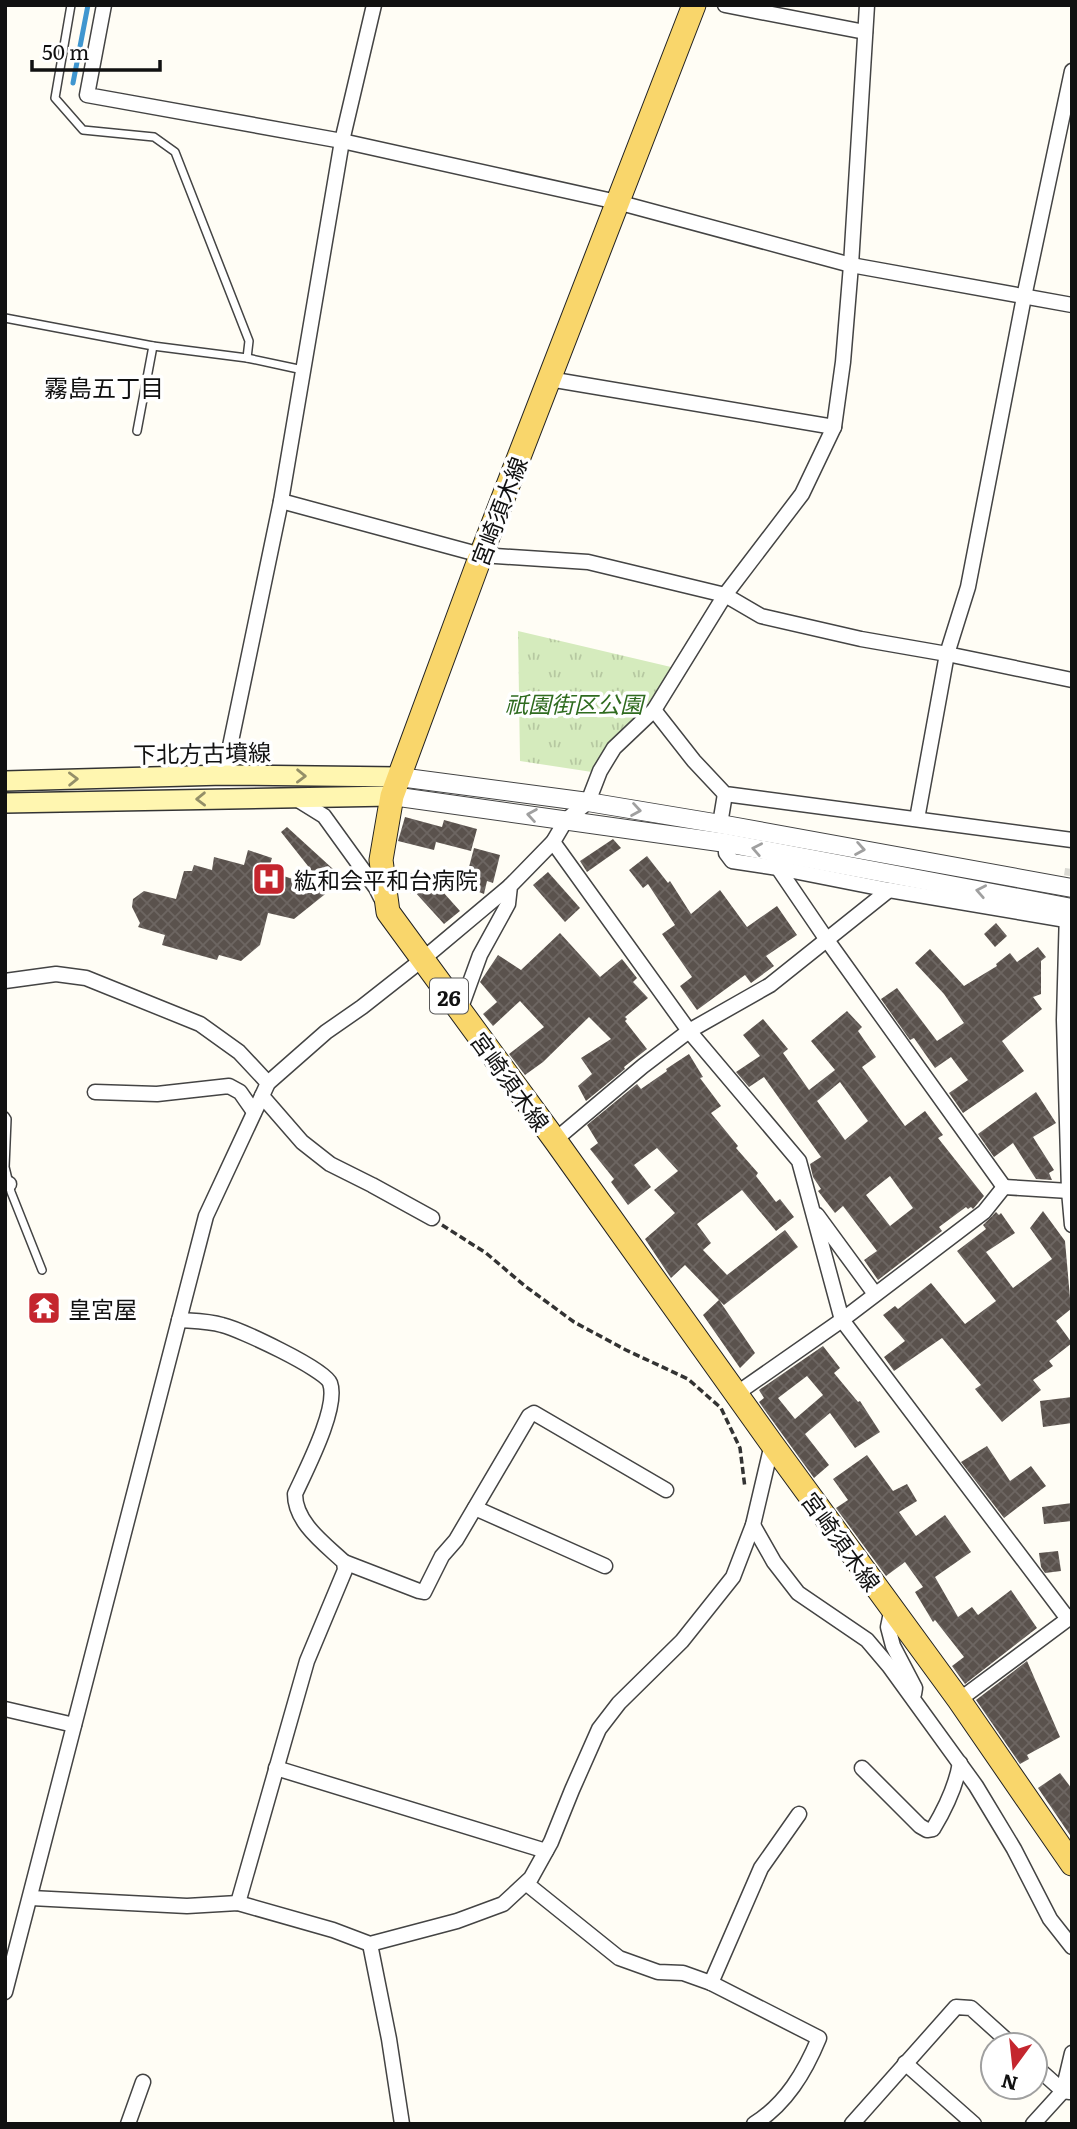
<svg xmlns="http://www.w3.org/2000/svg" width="1077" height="2129" font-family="Literata,'Noto Sans JP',serif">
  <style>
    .park { fill: url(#park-tufts) }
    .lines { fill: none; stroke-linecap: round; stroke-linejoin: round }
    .stream { stroke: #3f96cf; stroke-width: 5 }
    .building { fill: url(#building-cross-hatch); fill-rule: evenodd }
    .minor-tunnel { stroke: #dbdad3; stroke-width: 14; stroke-dasharray: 14 7; stroke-linecap: butt }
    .service-casing { stroke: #444; stroke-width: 10 }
    .minor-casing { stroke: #444; stroke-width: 17 }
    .tertiary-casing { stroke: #444; stroke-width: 20 }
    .secondary-casing { stroke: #333; stroke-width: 22 }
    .primary-casing { stroke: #222; stroke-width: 25 }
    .path { stroke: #333; stroke-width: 3.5; stroke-dasharray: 7 3.5; stroke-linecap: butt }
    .service { stroke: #fff; stroke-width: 7 }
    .minor { stroke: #fff; stroke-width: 14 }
    .tertiary { stroke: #fff; stroke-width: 18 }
    .secondary { stroke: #fff6b0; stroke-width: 19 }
    .primary { stroke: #f9d66b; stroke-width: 23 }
    .oneway { stroke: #948f68 }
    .oneway2 { stroke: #a0a0a0 }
    .labels { text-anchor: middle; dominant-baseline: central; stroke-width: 7; stroke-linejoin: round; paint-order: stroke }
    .shield { fill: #fff; stroke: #585858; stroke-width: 2 }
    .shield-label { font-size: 21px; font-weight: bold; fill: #111 }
    .street-label { font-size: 23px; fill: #111; stroke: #fff }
    .park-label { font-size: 23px; font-style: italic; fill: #2f6b1f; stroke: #fff }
    .poi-label { font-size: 23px; fill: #111; stroke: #fff; text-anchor: start }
    .neighbourhood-label { font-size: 24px; fill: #111; stroke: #fff }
  </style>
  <defs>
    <pattern id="park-tufts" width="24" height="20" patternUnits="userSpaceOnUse" patternTransform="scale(1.75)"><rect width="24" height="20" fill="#d5ebbd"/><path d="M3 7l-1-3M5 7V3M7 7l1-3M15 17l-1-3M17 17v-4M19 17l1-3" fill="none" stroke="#b6c8a1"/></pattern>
    <pattern id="building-cross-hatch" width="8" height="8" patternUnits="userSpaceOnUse" patternTransform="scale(1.75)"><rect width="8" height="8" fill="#5a524d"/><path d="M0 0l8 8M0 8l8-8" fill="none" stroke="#6d6662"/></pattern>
  </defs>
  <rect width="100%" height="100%" fill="#fffdf5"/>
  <path class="park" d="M 518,631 L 671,667 L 649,704 L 615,740 L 592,772 L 520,761 Z"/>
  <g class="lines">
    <path class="stream" d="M 73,83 L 88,5"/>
  </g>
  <g class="building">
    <path d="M 405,817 L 442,827 L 444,820 L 477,829 L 471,851 L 436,842 L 434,850 L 398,841 Z"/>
    <path d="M 287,827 L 344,879 L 294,919 L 268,913 L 260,945 L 241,961 L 219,955 L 217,960 L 162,945 L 165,935 L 138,927 L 140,923 L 132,907 L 133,899 L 144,891 L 176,899 L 184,871 L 192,871 L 194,865 L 212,870 L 214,857 L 244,865 L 248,850 L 272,858 L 268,871 L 327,890 L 281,832 Z"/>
    <path d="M 613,839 L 621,848 L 587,872 L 580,861 Z"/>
    <path d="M 474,848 L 500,855 L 493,883 L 487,881 L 484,894 L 464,886 Z"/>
    <path d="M 647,856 L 668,883 L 670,881 L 691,914 L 720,890 L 747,927 L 777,906 L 797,935 L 766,956 L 774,966 L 751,983 L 745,975 L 697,1010 L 680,986 L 692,977 L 662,934 L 675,925 L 648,884 L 643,888 L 629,870 Z"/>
    <path d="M 403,871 L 421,876 L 426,873 L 460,911 L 444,924 L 414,891 L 411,894 Z"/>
    <path d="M 548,872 L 580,908 L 565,922 L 533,885 Z"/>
    <path d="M 996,923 L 1007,936 L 995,947 L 984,934 Z"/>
    <path d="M 560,933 L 600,977 L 622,959 L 637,978 L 633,982 L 648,998 L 625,1017 L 627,1019 L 625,1021 L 647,1049 L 624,1067 L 625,1069 L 586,1101 L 578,1086 L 592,1074 L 581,1058 L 611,1039 L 589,1017 L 543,1062 L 525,1075 L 509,1054 L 544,1027 L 520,1001 L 493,1026 L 483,1014 L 497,1002 L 480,982 L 498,955 L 521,970 Z"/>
    <path d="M 1038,947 L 1046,957 L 1041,961 L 1041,994 L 1033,997 L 1042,1009 L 1002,1041 L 1024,1071 L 963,1113 L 949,1093 L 968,1080 L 951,1057 L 935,1068 L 914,1038 L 910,1040 L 881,999 L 897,988 L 937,1041 L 964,1023 L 944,994 L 915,963 L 930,949 L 964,986 L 997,966 L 996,964 L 1010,953 L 1017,962 Z"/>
    <path d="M 847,1011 L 862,1027 L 858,1031 L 876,1057 L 862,1067 L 905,1126 L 925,1111 L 943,1135 L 938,1138 L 984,1196 L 973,1209 L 971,1207 L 968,1209 L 966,1207 L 939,1227 L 942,1231 L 878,1280 L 864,1260 L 877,1251 L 843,1206 L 835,1213 L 818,1191 L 821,1189 L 813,1177 L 810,1164 L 821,1157 L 764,1077 L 749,1087 L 736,1072 L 760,1056 L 743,1035 L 763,1019 L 788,1049 L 783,1053 L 809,1090 L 835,1070 L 811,1041 ZM 840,1082 L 868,1121 L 845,1140 L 817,1101 ZM 890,1176 L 913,1208 L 890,1226 L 866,1195 Z"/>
    <path d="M 689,1054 L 703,1077 L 700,1078 L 721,1106 L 711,1113 L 738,1146 L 736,1148 L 758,1173 L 756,1176 L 776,1202 L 780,1199 L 794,1217 L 776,1231 L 742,1190 L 697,1224 L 711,1243 L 703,1250 L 727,1275 L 785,1230 L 798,1247 L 724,1305 L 719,1300 L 755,1353 L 740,1368 L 703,1315 L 719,1300 L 685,1265 L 671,1278 L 645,1239 L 675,1213 L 654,1190 L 678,1171 L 657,1148 L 634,1165 L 651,1187 L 628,1205 L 611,1182 L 614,1179 L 590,1149 L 598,1143 L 587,1125 L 637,1084 L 641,1089 L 667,1071 L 666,1069 Z"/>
    <path d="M 1036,1092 L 1056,1123 L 1033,1137 L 1054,1170 L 1049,1173 L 1052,1180 L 1036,1179 L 1013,1143 L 994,1157 L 978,1134 Z"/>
    <path d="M 1043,1211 L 1065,1241 L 1071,1309 L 1056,1321 L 1072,1343 L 1049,1361 L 1053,1366 L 1033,1380 L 1041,1390 L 1002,1422 L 975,1389 L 981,1385 L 942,1338 L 894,1371 L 884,1357 L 905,1341 L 883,1315 L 895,1306 L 898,1309 L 931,1283 L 965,1324 L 996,1301 L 957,1251 L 986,1229 L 983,1225 L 996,1212 L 999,1215 L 1001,1213 L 1015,1233 L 986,1252 L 1013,1288 L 1052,1259 L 1030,1228 Z"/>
    <path d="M 823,1346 L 840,1368 L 834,1373 L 858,1402 L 860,1401 L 880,1432 L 855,1448 L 830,1413 L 805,1434 L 829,1465 L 814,1478 L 759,1402 L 764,1398 L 759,1390 ZM 807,1376 L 823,1395 L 795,1419 L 778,1398 Z"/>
    <path d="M 1072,1397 L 1072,1423 L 1043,1427 L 1040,1401 Z"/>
    <path d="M 987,1446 L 1010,1481 L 1031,1466 L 1046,1486 L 1004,1518 L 961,1462 Z"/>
    <path d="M 867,1455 L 893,1491 L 907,1484 L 917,1501 L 899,1512 L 916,1536 L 945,1515 L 971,1552 L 935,1577 L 958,1617 L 972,1607 L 978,1615 L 1011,1590 L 1037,1628 L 965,1684 L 952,1666 L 964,1657 L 935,1620 L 933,1622 L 915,1592 L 923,1587 L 905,1562 L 886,1576 L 836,1508 L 848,1500 L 833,1479 Z"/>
    <path d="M 1072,1503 L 1072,1521 L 1044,1524 L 1042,1507 Z"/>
    <path d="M 1058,1551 L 1061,1571 L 1045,1573 L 1041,1567 L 1039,1553 Z"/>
    <path d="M 1027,1661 L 1060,1737 L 1027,1755 L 1029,1759 L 1020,1764 L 976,1700 Z"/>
    <path d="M 1060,1773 L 1072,1789 L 1072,1838 L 1038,1788 Z"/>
  </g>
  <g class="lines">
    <path class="minor-tunnel" d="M 1068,897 L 1072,869"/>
    <defs>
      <g id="service">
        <path d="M 71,5 L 55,98 L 83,130 L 154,137 L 175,152 L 249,341 L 247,358"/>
        <path d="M 5,318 L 153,346 L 247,358 L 303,370"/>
        <path d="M 137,431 L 153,346"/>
        <path d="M 5,1116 L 7,1119 L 5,1167 L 11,1192 L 42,1270"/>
      </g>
      <g id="minor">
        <path d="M 104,5 L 87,95 L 342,141 L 617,202 L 851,265 L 1072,305"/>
        <path d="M 725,5 L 865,32"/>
        <path d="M 549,379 L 834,427"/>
        <path d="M 281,501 L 481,555 L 588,562 L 725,595 L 761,616 L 861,639 L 947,654 L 1072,680"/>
        <path d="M 654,710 L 694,761 L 725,794 L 1072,840"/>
        <path d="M 224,775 L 281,501 L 342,141 L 374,5"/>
        <path d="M 295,798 L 324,816 L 376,888 L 381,898"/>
        <path d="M 917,819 L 947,654 L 968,587 L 1024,297 L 1072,71"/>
        <path d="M 720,824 L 725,794"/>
        <path d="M 553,842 L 689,1031 L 799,1161 L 842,1320 L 1068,1619"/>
        <path d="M 726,843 L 726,853 L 732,861 L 778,868 L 889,890 L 1066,920"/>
        <path d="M 778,868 L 827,940 L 1004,1187"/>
        <path d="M 1067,911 L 1064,1020 L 1069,1191 L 1072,1225"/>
        <path d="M 5,981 L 56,974 L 86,978 L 200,1024 L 239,1052 L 268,1083"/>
        <path d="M 460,1010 L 480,955 L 508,904 L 510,886 L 553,842 L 566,820 L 588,802 L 600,771 L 614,748 L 654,710 L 725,595 L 802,494 L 834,427 L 843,362 L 851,265 L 867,5"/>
        <path d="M 95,1092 L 157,1094 L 229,1086 L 240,1092 L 254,1112"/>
        <path d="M 262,1096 L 302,1142 L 330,1164 L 372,1185 L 432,1218"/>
        <path d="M 555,1140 L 643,1066 L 689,1031 L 770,985 L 889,890"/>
        <path d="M 5,1184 L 9,1184"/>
        <path d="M 1004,1187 L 1069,1191"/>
        <path d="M 817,1215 L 875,1294"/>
        <path d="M 179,1320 C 193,1321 209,1321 222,1325 C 239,1329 325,1369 330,1383 C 339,1407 306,1470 295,1494 C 295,1523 325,1544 344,1562 L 345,1570 L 307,1661 L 238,1903"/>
        <path d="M 736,1394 L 842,1320 L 984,1212 L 1004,1187"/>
        <path d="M 475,1508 L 605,1566"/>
        <path d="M 753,1525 L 774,1562 L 798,1593 L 867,1640 L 889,1666 L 976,1786 L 1014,1849 L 1050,1919 L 1072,1947"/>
        <path d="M 344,1562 L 419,1591 L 424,1592 L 442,1556 L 456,1540 L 529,1416 L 534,1413 L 666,1490"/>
        <path d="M 892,1608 L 888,1627 L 893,1646 L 915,1688 L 914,1694"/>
        <path d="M 959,1700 L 1072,1616"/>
        <path d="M 5,1709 L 74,1725"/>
        <path d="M 276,1768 L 546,1851"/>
        <path d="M 862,1768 L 920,1826 L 927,1830 L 933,1829 C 945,1809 956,1786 960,1763"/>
        <path d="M 527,1884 L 619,1958 L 658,1972 L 683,1973 L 711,1983 L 819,2038 C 805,2072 786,2104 754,2124"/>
        <path d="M 31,1898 L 187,1906 L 238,1903 L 333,1930 L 370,1944 L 457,1921 L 503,1904 L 531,1878 L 551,1842 L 572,1790 L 599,1729 L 619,1703 L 682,1641 L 733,1577 L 753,1525 L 772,1444"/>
        <path d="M 370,1944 L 389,2039 L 402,2124"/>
        <path d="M 711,1983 L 761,1868 L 799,1814"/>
        <path d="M 5,1992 L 206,1216 L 268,1083 L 326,1032 L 362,1007 L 423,959 L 510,886"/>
        <path d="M 905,2063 L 974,2124"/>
        <path d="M 1035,2066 L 1063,2091 L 1070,2092"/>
        <path d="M 128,2124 L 143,2082"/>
        <path d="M 852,2124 L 956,2007 L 971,2008 L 1012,2045"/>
        <path d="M 1033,2124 L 1063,2091 L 1072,2053"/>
      </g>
      <g id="tertiary">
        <path d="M 399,777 L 588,802 L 720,824 L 1072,888"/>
        <path d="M 392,796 L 726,843 L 1072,908"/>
      </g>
      <g id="secondary">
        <path d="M 5,781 L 224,775 L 399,777"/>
        <path d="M 5,803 L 392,796"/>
      </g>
      <path id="primary" d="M 694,5 L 481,555 L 392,796 L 381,860 L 388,912 L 555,1140 L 772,1444 L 959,1700 L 1072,1864"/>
    </defs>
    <use href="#service" class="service-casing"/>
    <use href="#minor" class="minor-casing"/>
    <use href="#tertiary" class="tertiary-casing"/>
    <use href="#secondary" class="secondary-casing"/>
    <use href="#primary" class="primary-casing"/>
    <path class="path" d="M 442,1225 L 486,1253 L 525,1286 L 574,1322 L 626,1350 L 688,1379 L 721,1408 L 740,1448 L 745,1488"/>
    <use href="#service" class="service"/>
    <use href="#minor" class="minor"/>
    <use href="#tertiary" class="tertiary"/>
    <use href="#secondary" class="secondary"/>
    <use href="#primary" class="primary"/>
  </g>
  <defs><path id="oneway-chevron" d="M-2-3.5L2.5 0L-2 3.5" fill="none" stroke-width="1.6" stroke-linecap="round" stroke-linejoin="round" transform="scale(1.75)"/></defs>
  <g class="oneway">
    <use href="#oneway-chevron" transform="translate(301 776) rotate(1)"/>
    <use href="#oneway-chevron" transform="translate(73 779) rotate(-1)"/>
    <use href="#oneway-chevron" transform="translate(201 799) rotate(179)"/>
  </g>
  <g class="oneway2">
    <use href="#oneway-chevron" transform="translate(636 810) rotate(9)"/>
    <use href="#oneway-chevron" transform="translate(532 815) rotate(-171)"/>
    <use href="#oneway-chevron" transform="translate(757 849) rotate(-169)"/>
    <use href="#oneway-chevron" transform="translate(860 849) rotate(10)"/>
    <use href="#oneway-chevron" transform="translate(981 891) rotate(-169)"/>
  </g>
  <defs>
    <symbol id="hospital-square" viewBox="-11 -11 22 22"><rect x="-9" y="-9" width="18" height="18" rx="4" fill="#c4262e" stroke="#fff"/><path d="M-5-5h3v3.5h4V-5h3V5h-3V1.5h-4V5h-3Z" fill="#fff"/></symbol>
    <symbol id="temple-square" viewBox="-11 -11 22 22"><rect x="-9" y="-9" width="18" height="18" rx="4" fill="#c4262e" stroke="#fff"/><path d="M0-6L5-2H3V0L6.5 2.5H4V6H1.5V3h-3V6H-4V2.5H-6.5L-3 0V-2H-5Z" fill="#fff"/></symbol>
  </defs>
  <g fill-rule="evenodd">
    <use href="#hospital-square" x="250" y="860" width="38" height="38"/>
    <use href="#temple-square" x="25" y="1289" width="38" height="38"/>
  </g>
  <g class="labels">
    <rect class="shield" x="430" y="978.5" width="38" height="35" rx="5"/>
    <g class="shield-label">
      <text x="449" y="996">26</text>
    </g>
    <g class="street-label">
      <text transform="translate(498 511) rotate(-69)">宮崎須木線</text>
      <text transform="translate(202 752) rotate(-1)">下北方古墳線</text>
      <text transform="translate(511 1081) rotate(54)">宮崎須木線</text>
      <text transform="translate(842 1541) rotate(54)">宮崎須木線</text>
    </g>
    <g class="park-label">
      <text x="574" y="703">祇園街区公園</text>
    </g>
    <g class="poi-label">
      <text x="294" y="879">紘和会平和台病院</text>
      <text x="68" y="1308">皇宮屋</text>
    </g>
    <g class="neighbourhood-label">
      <text x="104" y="386">霧島五丁目</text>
    </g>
  </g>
  <rect width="1077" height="2129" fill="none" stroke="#111111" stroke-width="14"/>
  <g transform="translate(1014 2066) rotate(195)"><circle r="33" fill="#ffffff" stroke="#a0a0a0" stroke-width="2"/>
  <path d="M0-5L12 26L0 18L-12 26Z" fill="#c4262e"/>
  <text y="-10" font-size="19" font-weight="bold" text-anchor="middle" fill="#111111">N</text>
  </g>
  <path d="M32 60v10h128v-10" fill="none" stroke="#111111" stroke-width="3.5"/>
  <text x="42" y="60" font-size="21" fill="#111111" stroke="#ffffff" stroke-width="5" paint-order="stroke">50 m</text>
</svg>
